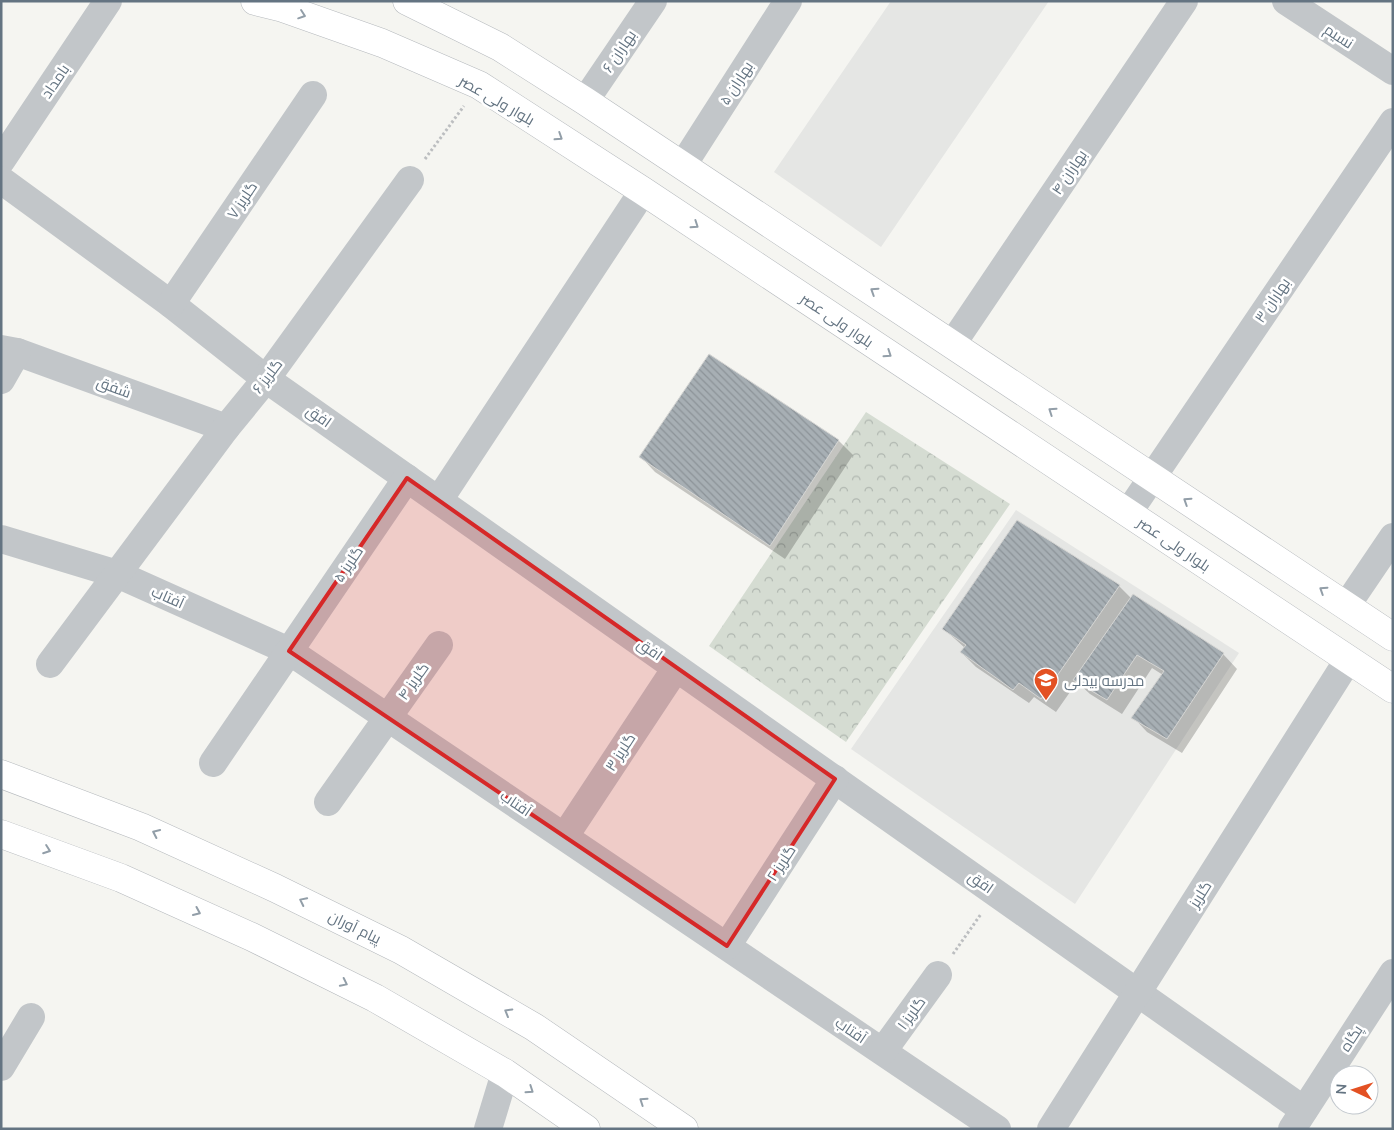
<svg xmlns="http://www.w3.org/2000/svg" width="1394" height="1130" font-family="Mulish,Cairo,sans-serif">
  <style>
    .built { fill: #e5e6e4 }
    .park { fill: url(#park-crowns) }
    .shadow { fill: #0003 }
    .building { fill: url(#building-back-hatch); stroke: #d6d6d4 }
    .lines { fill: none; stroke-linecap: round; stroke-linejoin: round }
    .major-casing { stroke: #b5b9bd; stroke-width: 29 }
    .path { stroke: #bcbec0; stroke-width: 3; stroke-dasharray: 2.5 2.5; stroke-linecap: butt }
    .minor { stroke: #c2c6c9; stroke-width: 28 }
    .major { stroke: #fff; stroke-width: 28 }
    .oneway { stroke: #929ea8 }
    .marked { fill: #d62828; fill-opacity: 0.2; stroke: #d62828; stroke-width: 4; stroke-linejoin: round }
    .labels { text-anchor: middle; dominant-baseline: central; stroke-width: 5; stroke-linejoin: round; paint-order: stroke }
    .street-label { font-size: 15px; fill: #647482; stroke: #fff }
    .poi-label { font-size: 15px; fill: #647482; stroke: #fff; text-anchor: start }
  </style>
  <defs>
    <pattern id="park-crowns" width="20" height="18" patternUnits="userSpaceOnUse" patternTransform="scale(1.25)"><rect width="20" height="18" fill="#d5dcd2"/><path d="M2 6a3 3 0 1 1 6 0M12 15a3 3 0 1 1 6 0" fill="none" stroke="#b0b7b0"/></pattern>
    <pattern id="building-back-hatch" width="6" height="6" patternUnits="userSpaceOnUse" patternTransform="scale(1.25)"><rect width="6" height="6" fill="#a7afb4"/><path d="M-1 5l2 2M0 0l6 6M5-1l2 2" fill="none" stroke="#8c9398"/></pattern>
  </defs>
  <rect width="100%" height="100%" fill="#f5f5f1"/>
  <g class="built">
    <path d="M 891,1 L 1049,1 L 881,247 L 774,172 Z"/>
    <path d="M 1016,510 L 1239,653 L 1075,904 L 851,749 Z"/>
  </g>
  <path class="park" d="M 866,412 L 1010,504 L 846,742 L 709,646 Z"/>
  <g class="shadow">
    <path d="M 709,355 L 839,441 L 853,455 L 785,559 L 655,472 L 641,457 Z"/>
    <path d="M 1119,586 L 1131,598 L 1223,654 L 1237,669 L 1182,753 L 1147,732 L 1133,717 L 1163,675 L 1152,668 L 1122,714 L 1090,694 L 1077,682 L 1056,712 L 1034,697 L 1029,703 L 976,667 L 961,652 L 965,648 L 944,629 Z"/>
  </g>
  <g class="building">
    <path d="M 709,354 L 839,440 L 770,546 L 639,457 Z"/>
    <path d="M 1017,520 L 1120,585 L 1041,699 L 1019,683 L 1013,690 L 960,652 L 966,645 L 942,629 Z"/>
    <path d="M 1133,594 L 1224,653 L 1167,739 L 1131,718 L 1164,671 L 1137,655 L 1107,700 L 1073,680 Z"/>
  </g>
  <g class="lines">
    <defs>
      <g id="major">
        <path d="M 255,1 L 283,8 L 382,43 L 479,85 L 643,191 L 1393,689"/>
        <path d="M 407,1 L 500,47 L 585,101 L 1393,637"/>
        <path d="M 1,774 L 141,827 L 275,888 L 401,950 L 534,1027 L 684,1129"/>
        <path d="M 1,834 L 121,878 L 252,937 L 375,998 L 505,1073 L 586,1129"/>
      </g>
    </defs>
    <use href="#major" class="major-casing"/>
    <g class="path">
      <path d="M 425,159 L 464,106"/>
      <path d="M 953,954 L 981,914"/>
    </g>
    <g class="minor">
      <path d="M 1286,1 L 1393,71"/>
      <path d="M 585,101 L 653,1"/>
      <path d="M 1,161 L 108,1"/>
      <path d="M 683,165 L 788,1"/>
      <path d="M 1,180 L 171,304 L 266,379 L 1304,1110"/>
      <path d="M 171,304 L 313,95"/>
      <path d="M 953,343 L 1184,1"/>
      <path d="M 1,349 L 17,352 L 226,428"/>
      <path d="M 1,380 L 17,352"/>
      <path d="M 439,500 L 643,191"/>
      <path d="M 1128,513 L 1393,122"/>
      <path d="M 1,539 L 117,574 L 289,651 L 997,1129"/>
      <path d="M 1347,605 L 1393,537"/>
      <path d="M 50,664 L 226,428 L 266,379 L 410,180"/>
      <path d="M 213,763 L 407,478"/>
      <path d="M 328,802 L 439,645"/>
      <path d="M 565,836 L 676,668"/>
      <path d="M 727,946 L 835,779"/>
      <path d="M 883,1051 L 938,975"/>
      <path d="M 1,1067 L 31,1017"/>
      <path d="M 488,1129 L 505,1073"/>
      <path d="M 1051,1129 L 1348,660"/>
      <path d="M 1292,1129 L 1393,973"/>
    </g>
    <use href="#major" class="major"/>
  </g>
  <defs><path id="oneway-chevron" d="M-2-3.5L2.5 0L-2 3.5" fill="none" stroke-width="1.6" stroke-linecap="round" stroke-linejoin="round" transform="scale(1.25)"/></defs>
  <g class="oneway">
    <use href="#oneway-chevron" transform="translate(302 15) rotate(19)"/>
    <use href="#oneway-chevron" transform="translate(559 137) rotate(33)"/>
    <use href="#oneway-chevron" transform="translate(695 225) rotate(34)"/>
    <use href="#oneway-chevron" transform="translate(874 291) rotate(-147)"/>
    <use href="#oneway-chevron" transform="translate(888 354) rotate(34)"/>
    <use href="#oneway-chevron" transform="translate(1052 411) rotate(-146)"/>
    <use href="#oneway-chevron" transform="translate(1187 501) rotate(-147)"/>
    <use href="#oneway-chevron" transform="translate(1323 590) rotate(-147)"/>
    <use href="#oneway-chevron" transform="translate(156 833) rotate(-155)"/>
    <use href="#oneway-chevron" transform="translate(47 850) rotate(20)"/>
    <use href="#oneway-chevron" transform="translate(303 901) rotate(-154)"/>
    <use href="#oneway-chevron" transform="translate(197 912) rotate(24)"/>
    <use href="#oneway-chevron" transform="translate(344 983) rotate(26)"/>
    <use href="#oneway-chevron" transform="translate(508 1012) rotate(-150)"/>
    <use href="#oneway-chevron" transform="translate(530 1090) rotate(34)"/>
    <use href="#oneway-chevron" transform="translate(643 1101) rotate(-146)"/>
  </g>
  <path class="marked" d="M 407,478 L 835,779 L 727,946 L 289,651 Z"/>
  <defs>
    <symbol id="school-pin" viewBox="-11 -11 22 30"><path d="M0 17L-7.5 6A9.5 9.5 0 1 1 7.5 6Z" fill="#e35123" stroke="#fff"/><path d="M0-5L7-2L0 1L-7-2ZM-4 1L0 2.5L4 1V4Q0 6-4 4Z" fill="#fff"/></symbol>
  </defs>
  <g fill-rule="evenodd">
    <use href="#school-pin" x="1032" y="666" width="28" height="38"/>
  </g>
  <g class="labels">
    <g class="street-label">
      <text transform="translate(1339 36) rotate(33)">نسیم</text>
      <text transform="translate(619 51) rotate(-56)">بهاران ۶</text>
      <text transform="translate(55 81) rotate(-56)">بامداد</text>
      <text transform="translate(736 83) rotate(-57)">بهاران ۵</text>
      <text transform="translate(497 100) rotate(30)">بلوار ولی عصر</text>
      <text transform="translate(1069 172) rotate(-56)">بهاران ۴</text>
      <text transform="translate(242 200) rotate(-56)">گلریز ۷</text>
      <text transform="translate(1272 300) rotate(-56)">بهاران ۳</text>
      <text transform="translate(837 320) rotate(34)">بلوار ولی عصر</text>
      <text transform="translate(267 376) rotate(-52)">گلریز ۶</text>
      <text transform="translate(114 387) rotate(20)">شفق</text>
      <text transform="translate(319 416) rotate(35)">افق</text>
      <text transform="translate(1174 544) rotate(34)">بلوار ولی عصر</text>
      <text transform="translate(348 564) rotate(-56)">گلریز ۵</text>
      <text transform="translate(168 597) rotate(24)">آفتاب</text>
      <text transform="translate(650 649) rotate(35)">افق</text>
      <text transform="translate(413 681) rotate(-55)">گلریز ۴</text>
      <text transform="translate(620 752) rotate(-57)">گلریز ۳</text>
      <text transform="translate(516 803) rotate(34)">آفتاب</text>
      <text transform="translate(781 863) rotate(-57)">گلریز ۲</text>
      <text transform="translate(981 882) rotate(35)">افق</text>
      <text transform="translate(1200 894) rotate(-58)">گلریز</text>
      <text transform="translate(355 927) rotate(26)">پیام آوران</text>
      <text transform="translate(911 1013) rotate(-54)">گلریز ۱</text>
      <text transform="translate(851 1030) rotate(34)">آفتاب</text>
      <text transform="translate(1351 1038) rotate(-57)">پگاه</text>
    </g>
    <g class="poi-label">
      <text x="1064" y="680">مدرسه بیدلی</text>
    </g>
  </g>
  <rect width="1394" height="1130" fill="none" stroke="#647482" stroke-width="5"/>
  <g transform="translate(1354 1090) rotate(274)"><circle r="24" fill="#ffffff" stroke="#c1c7cd"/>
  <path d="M0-4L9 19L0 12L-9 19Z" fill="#e35123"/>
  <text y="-8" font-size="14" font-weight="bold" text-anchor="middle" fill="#647482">N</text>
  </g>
</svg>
